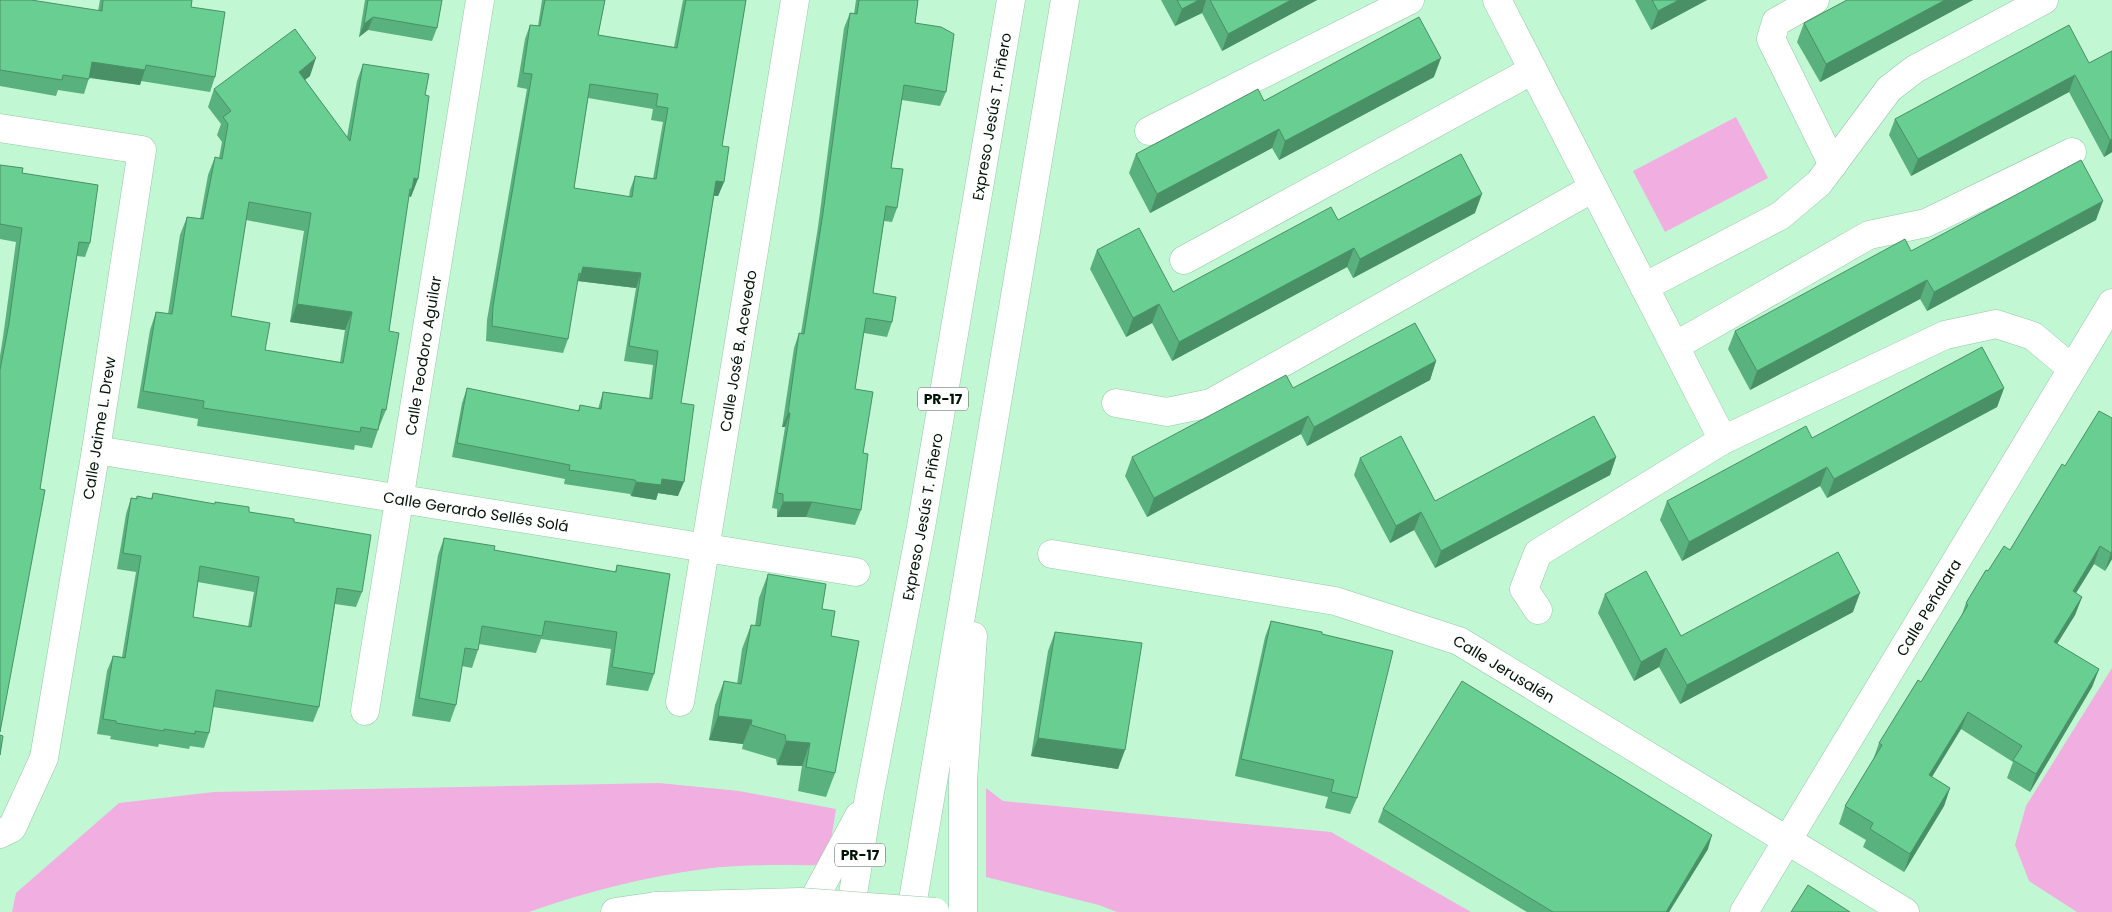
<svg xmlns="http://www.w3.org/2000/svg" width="2112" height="912" font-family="Poppins,sans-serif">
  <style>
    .green { fill: #f1aee1 }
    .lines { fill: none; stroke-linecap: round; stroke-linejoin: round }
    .minor-casing { stroke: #94c8a6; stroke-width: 29 }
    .highway-casing { stroke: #94c8a6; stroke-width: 29 }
    .minor { stroke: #fff; stroke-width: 28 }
    .highway { stroke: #fff; stroke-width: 28 }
    .highway-bridge-casing { stroke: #94c8a6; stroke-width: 29; stroke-linecap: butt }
    .highway-bridge { stroke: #fff; stroke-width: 28 }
    .wall { fill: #59b17d; fill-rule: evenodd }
    .shaded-wall { fill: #499066 }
    .building { fill: #68ce91; stroke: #499066; fill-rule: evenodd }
    .labels { text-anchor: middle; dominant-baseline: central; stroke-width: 4; stroke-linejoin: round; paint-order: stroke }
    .shield { fill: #fff; stroke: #4e5a52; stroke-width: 1 }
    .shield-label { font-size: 14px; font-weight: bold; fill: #021408 }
    .street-label { font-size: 15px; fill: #021408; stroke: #fff }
  </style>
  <rect width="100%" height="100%" fill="#c2f7d3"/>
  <g class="green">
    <path d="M 1736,117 L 1768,178 L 1665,232 L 1633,171 Z"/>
    <path d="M 2112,668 L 2112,912 L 2077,912 L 2029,881 L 2015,845 L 2026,806 Z"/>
    <path d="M 659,783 L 739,791 L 836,809 L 827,865 C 787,866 743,863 704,869 C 645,877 585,892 529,912 L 12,912 L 16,893 L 119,803 L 214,792 Z"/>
    <path d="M 986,788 L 1003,801 L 1331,832 L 1471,912 L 1117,912 L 1099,905 L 986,877 Z"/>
  </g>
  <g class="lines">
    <defs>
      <g id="minor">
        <path d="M 1497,0 L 1723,440"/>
        <path d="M 1815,0 L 1776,22 L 1771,39 L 1833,165"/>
        <path d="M 0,128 L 142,150 L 96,450 L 44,758 L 12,828 L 0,834"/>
        <path d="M 1149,131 L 1410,0"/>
        <path d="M 1184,260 L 1533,70"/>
        <path d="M 1644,287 L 1780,216 L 1819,183 L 1889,89 L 1915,69 L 2044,0"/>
        <path d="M 1675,346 L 1869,235 L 1926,223 L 2072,152"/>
        <path d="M 1116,403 L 1167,412 L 1211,403 L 1593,188"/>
        <path id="s1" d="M 96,450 L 856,572"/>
        <path id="s2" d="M 1052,554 L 1335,601 L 1459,641 L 1905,912"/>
        <path d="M 1538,610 L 1524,589 L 1538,553 L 1723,440 L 1945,335 L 1996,324 L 2033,336 L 2071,368"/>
        <path id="s3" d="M 680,702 L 795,0"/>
        <path id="s4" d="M 365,711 L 480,0"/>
        <path id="s5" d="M 1744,912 L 2112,303"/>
      </g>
      <g id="highway">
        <path d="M 615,912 L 656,906"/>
        <path d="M 807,912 L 859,816"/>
        <path id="s6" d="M 850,912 L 869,797 L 921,527 L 1011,0"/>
        <path d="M 911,912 L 1065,0"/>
        <path d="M 963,912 L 963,781 L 973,636"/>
      </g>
    </defs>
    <use href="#minor" class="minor-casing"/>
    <use href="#highway" class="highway-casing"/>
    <use href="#minor" class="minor"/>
    <use href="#highway" class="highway"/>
    <defs>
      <path id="highway-bridge" d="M 656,906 L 801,902 L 935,912"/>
    </defs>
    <use href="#highway-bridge" class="highway-bridge-casing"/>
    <use href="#highway-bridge" class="highway-bridge"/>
  </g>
  <g class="wall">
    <path d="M 0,0 L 31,1 L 98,11 L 100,0 L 192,0 L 191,7 L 215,77 L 210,92 L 141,81 L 140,85 L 89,78 L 84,94 L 58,90 L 56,96 L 0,86 Z"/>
    <path d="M 365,0 L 442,0 L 437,28 L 432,41 L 368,30 L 359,37 Z"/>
    <path d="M 542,0 L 605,0 L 598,35 L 674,47 L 683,0 L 746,0 L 722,146 L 724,182 L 718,196 L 714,196 L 681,403 L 678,496 L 658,493 L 656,500 L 631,496 L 630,494 L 564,484 L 565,479 L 452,457 L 462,403 L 467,388 L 578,411 L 580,405 L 598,409 L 603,392 L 649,398 L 653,365 L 624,361 L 636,288 L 578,281 L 576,287 L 568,339 L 563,353 L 486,341 L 487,320 L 527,89 L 517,87 L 525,39 L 530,25 L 538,26 ZM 588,98 L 653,109 L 651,120 L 663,122 L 653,179 L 635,176 L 630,190 L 629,197 L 574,188 Z"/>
    <path d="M 856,0 L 918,0 L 915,23 L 946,92 L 940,106 L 902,100 L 891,168 L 897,208 L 892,222 L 884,221 L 873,293 L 892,322 L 887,337 L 864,333 L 855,389 L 863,453 L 861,510 L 855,525 L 806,517 L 777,517 L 777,509 L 772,508 L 785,427 L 782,427 L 794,348 L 799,333 L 801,333 L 818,227 L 844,28 L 850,13 L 854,14 Z"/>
    <path d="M 1161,0 L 1317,0 L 1222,51 L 1202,13 L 1175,26 Z"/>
    <path d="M 1635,0 L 1707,0 L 1651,30 Z"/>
    <path d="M 1847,0 L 1973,0 L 1820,82 L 1797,42 L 1804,23 Z"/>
    <path d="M 2112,51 L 2112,152 L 2104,157 L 2069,92 L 1911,176 L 1889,135 L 1895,119 L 2089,63 Z"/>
    <path d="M 363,64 L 425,95 L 411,197 L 409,196 L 408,199 L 389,331 L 386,410 L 379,427 L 372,448 L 355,445 L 354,450 L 197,426 L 198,419 L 137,408 L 150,330 L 156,312 L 168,314 L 180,235 L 187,217 L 200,219 L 208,175 L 215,157 L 219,158 L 222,142 L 217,135 L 221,124 L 208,107 L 214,89 L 310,76 L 305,80 L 347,137 L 357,81 ZM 246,220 L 304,231 L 290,322 L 345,330 L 340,362 L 265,350 L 231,316 Z"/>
    <path d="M 1434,77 L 1279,160 L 1272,148 L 1150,213 L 1129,173 L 1136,154 L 1264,101 Z"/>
    <path d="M 0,165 L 22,173 L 90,243 L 85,257 L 77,256 L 0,732 L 0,356 L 3,337 L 16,242 L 0,239 Z"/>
    <path d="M 1475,213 L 1353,278 L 1347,267 L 1172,361 L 1152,323 L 1126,337 L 1090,269 L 1097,250 L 1173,292 L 1338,220 Z"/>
    <path d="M 2096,220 L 1927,311 L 1920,299 L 1750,390 L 1728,349 L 1735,331 L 1911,251 Z"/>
    <path d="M 1436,361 L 1430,380 L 1307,446 L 1301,434 L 1147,517 L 1125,476 L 1132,457 L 1293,388 Z"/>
    <path d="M 2004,388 L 1997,407 L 1827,498 L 1820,486 L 1682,561 L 1660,520 L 1667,501 L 1812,438 Z"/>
    <path d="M 2112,418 L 2112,559 L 2105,571 L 2094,564 L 2076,593 L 2082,597 L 2075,615 L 2057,644 L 2099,669 L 2092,687 L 2030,792 L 2007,778 L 2013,762 L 1961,729 L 1932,777 L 1950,788 L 1944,806 L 1904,872 L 1863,847 L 1866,840 L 1839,824 L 1845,806 L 1873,760 L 1879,743 L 1921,682 L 1960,620 L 1966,603 L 1988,571 L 2010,550 L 2065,466 Z"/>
    <path d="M 1616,457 L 1610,475 L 1435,568 L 1414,530 L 1390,543 L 1354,475 L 1360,458 L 1435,501 Z"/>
    <path d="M 153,493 L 249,512 L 294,522 L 362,592 L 356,607 L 335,604 L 319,707 L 313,722 L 213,707 L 209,733 L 204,748 L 190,746 L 189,749 L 159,744 L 158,747 L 110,739 L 111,736 L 97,734 L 107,671 L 113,656 L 122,657 L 136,572 L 117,569 L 126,514 L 131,498 L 136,499 L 137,496 L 151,499 ZM 198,582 L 254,592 L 248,627 L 193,617 Z"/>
    <path d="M 444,538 L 494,550 L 615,572 L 617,565 L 654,674 L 648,691 L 606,685 L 611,649 L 541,639 L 536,653 L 479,644 L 478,650 L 472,668 L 462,666 L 456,705 L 450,722 L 412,716 L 438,555 Z"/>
    <path d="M 768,574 L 822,609 L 831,636 L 835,773 L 826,797 L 798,791 L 802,766 L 777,765 L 776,759 L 742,749 L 743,744 L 709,740 L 715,705 L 724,681 L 737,684 L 742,649 L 751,625 L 755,626 L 759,598 Z"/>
    <path d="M 1605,594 L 1681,636 L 1853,612 L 1680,704 L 1659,667 L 1634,681 L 1598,613 Z"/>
    <path d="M 1271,621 L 1357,798 L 1350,814 L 1325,808 L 1328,797 L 1235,776 L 1265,637 Z"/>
    <path d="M 1055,632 L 1118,769 L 1031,756 L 1048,651 Z"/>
    <path d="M 1383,809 L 1708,849 L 1669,912 L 1527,912 L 1378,822 Z"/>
  </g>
  <g class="shaded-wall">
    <path d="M 1199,0 L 1206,0 L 1202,13 L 1175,26 L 1182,9 Z"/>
    <path d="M 1291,0 L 1317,0 L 1222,51 L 1228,34 Z"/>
    <path d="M 1679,0 L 1707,0 L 1651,30 L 1658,11 Z"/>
    <path d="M 1945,0 L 1973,0 L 1820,82 L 1826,64 Z"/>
    <path d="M 373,17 L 368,30 L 359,37 L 364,24 Z"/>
    <path d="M 316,58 L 310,76 L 293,89 L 299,72 Z"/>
    <path d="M 1441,58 L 1434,77 L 1279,160 L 1285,141 Z"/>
    <path d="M 92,62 L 145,70 L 140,85 L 86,77 Z"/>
    <path d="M 2075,75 L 2069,92 L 1911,176 L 1918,159 Z"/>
    <path d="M 1279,129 L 1272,148 L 1150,213 L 1157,194 Z"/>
    <path d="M 2112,139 L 2112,152 L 2104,157 L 2110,140 Z"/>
    <path d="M 414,178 L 418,179 L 411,197 L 409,196 L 412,189 Z"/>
    <path d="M 716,181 L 724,182 L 718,196 L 711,195 Z"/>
    <path d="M 1482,194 L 1475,213 L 1353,278 L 1360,259 Z"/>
    <path d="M 2103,201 L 2096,220 L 1927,311 L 1934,292 Z"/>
    <path d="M 1354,248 L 1347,267 L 1172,361 L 1179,342 Z"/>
    <path d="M 583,267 L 641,273 L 636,288 L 578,281 Z"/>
    <path d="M 1927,280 L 1920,299 L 1750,390 L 1757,371 Z"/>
    <path d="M 297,304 L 352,312 L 345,330 L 290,322 Z"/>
    <path d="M 1159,304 L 1152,323 L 1126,337 L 1133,318 Z"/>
    <path d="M 1436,361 L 1430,380 L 1307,446 L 1314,427 Z"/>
    <path d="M 2004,388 L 1997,407 L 1827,498 L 1834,479 Z"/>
    <path d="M 788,413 L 790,413 L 785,427 L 782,427 Z"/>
    <path d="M 1308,416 L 1301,434 L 1147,517 L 1154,498 Z"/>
    <path d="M 1616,457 L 1610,475 L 1435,568 L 1441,551 Z"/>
    <path d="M 1827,467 L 1820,486 L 1682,561 L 1689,542 Z"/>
    <path d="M 662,479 L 684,482 L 678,496 L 658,493 L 656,500 L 631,496 L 636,482 Z"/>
    <path d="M 783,502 L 812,502 L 806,517 L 777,517 Z"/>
    <path d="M 1421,512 L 1414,530 L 1390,543 L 1396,526 Z"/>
    <path d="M 2100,546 L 2094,564 L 2066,609 L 2073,591 Z"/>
    <path d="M 2112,551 L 2112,559 L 2105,571 L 2111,553 Z"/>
    <path d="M 1860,593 L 1853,612 L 1680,704 L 1687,685 Z"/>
    <path d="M 2082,597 L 2075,615 L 2047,660 L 2054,642 Z"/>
    <path d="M 1666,648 L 1659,667 L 1634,681 L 1641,662 Z"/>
    <path d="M 2099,669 L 2092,687 L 2030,792 L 2036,774 Z"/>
    <path d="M 1968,712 L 1961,729 L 1922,793 L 1929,775 Z"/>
    <path d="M 718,716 L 752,720 L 743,744 L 709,740 Z"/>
    <path d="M 1038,738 L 1125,750 L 1118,769 L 1031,756 Z"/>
    <path d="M 786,741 L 810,743 L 802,766 L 777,765 Z"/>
    <path d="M 1950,788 L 1944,806 L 1904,872 L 1910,854 Z"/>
    <path d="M 1712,835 L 1708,849 L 1669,912 L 1666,912 Z"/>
  </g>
  <g class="building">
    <path d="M 0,0 L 31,0 L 102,11 L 103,0 L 192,0 L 191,7 L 225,12 L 215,77 L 146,65 L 145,70 L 92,62 L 89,79 L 63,75 L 62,80 L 0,70 Z"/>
    <path d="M 368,0 L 442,0 L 437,28 L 373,17 L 364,24 Z"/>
    <path d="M 545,0 L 605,0 L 598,35 L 677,48 L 686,0 L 746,0 L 722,146 L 729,147 L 724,182 L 716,181 L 681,403 L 694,405 L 684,482 L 662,479 L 661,485 L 636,482 L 635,480 L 569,470 L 570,465 L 457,443 L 467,388 L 579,411 L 580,405 L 601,409 L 603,392 L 652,399 L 658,351 L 629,346 L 641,273 L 583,267 L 581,274 L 579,273 L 568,339 L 492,326 L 493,306 L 532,74 L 523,73 L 530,25 L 540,26 ZM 590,84 L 658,94 L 656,106 L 668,108 L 656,179 L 635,176 L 632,197 L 574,188 Z"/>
    <path d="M 859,0 L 918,0 L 915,23 L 941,27 L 954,34 L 946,92 L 904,85 L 891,168 L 903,169 L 897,208 L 886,206 L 873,293 L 896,297 L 892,322 L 866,318 L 855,389 L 873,392 L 863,453 L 868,454 L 861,510 L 812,502 L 783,502 L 783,494 L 777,493 L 790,413 L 788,413 L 799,333 L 804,334 L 823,213 L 850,13 L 857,14 Z"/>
    <path d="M 1177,0 L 1199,0 L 1182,9 Z"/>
    <path d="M 1210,0 L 1291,0 L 1228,34 Z"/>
    <path d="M 1652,0 L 1679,0 L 1658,11 Z"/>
    <path d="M 1847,0 L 1945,0 L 1826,64 L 1804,23 Z"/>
    <path d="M 1419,17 L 1441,58 L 1285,141 L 1279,129 L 1157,194 L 1136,154 L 1258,89 L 1264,101 Z"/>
    <path d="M 2069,25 L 2089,63 L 2112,51 L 2112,139 L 2110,140 L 2075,75 L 1918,159 L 1895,119 Z"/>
    <path d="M 295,29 L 316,58 L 299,72 L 350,141 L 363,64 L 429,74 L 425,95 L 429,96 L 418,179 L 414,178 L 412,189 L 410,189 L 389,331 L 399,333 L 386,410 L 382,409 L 378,430 L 361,427 L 360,432 L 203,408 L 204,401 L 143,391 L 156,312 L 172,314 L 187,217 L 203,219 L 215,157 L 222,159 L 228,124 L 223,117 L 231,111 L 214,89 ZM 249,202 L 311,213 L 297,304 L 352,312 L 343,363 L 265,350 L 270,323 L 231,316 Z"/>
    <path d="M 1461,154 L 1482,194 L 1360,259 L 1354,248 L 1179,342 L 1159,304 L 1133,318 L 1097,250 L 1139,228 L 1173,292 L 1331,207 L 1338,220 Z"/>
    <path d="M 2081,160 L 2103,201 L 1934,292 L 1927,280 L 1757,371 L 1735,331 L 1905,239 L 1911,251 Z"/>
    <path d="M 0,165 L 23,168 L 22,173 L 98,185 L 90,243 L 79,242 L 40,489 L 45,490 L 0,732 L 0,370 L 9,323 L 22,228 L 0,224 Z"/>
    <path d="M 1415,323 L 1436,361 L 1314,427 L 1308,416 L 1154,498 L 1132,457 L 1286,375 L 1293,388 Z"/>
    <path d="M 1982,347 L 2004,388 L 1834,479 L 1827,467 L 1689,542 L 1667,501 L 1806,426 L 1812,438 Z"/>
    <path d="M 2099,411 L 2112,418 L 2112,551 L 2111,553 L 2100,546 L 2073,591 L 2082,597 L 2054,642 L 2099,669 L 2036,774 L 2013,760 L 2022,746 L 1968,712 L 1929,775 L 1950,788 L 1910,854 L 1870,829 L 1873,823 L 1845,806 L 1882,745 L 1879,743 L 1918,680 L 1921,682 L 1968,605 L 1966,603 L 1986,570 L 1988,571 L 2004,546 L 2010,550 L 2062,464 L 2065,466 Z"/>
    <path d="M 1594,416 L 1616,457 L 1441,551 L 1421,512 L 1396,526 L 1360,458 L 1401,436 L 1435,501 Z"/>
    <path d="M 153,493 L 215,504 L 215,502 L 249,507 L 249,512 L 294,519 L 294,522 L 371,535 L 362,592 L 337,588 L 319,707 L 216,690 L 209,733 L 195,731 L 195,734 L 164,729 L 164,731 L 116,723 L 116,721 L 103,719 L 113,656 L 125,658 L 141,556 L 123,553 L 131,498 L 137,499 L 137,496 L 152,499 ZM 200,566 L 259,577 L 251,627 L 193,617 Z"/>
    <path d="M 444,538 L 495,546 L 494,550 L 616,572 L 617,565 L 670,574 L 654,674 L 612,667 L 617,632 L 545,621 L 542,636 L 482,626 L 478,650 L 465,648 L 456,705 L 419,698 Z"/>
    <path d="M 1838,552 L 1860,593 L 1687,685 L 1666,648 L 1641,662 L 1605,594 L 1646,571 L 1681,636 Z"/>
    <path d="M 768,574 L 826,584 L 822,609 L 835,611 L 831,636 L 859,641 L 835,773 L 806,767 L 810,743 L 786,741 L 785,735 L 751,725 L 752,720 L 718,716 L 724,681 L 741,684 L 751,625 L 760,626 Z"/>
    <path d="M 1271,621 L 1322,632 L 1322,634 L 1393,651 L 1357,798 L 1331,792 L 1334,780 L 1241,759 Z"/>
    <path d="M 1055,632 L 1142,643 L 1125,750 L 1038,738 Z"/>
    <path d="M 1462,681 L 1712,835 L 1666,912 L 1553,912 L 1383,809 Z"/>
    <path d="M 0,735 L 3,736 L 0,755 Z"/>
    <path d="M 1808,885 L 1850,912 L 1791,912 Z"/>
  </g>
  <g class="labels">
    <g class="shield">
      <rect x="918" y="387.5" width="50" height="23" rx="4"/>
      <rect x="835" y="843.5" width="50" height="23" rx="4"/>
    </g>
    <g class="shield-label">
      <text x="943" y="399">PR-17</text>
      <text x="860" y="855">PR-17</text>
    </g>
    <g class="street-label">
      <text stroke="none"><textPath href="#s6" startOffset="808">Expreso Jesús T. Piñero</textPath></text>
      <text stroke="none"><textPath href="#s3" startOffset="356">Calle José B. Acevedo</textPath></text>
      <text stroke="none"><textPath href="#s4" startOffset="360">Calle Teodoro Aguilar</textPath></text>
      <text transform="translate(99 428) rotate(-81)">Calle Jaime L. Drew</text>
      <text stroke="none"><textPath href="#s1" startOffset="385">Calle Gerardo Sellés Solá</textPath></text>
      <text stroke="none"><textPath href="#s6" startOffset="402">Expreso Jesús T. Piñero</textPath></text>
      <text stroke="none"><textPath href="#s5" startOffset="356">Calle Peñalara</textPath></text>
      <text stroke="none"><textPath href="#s2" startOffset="470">Calle Jerusalén</textPath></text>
    </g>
  </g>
</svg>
